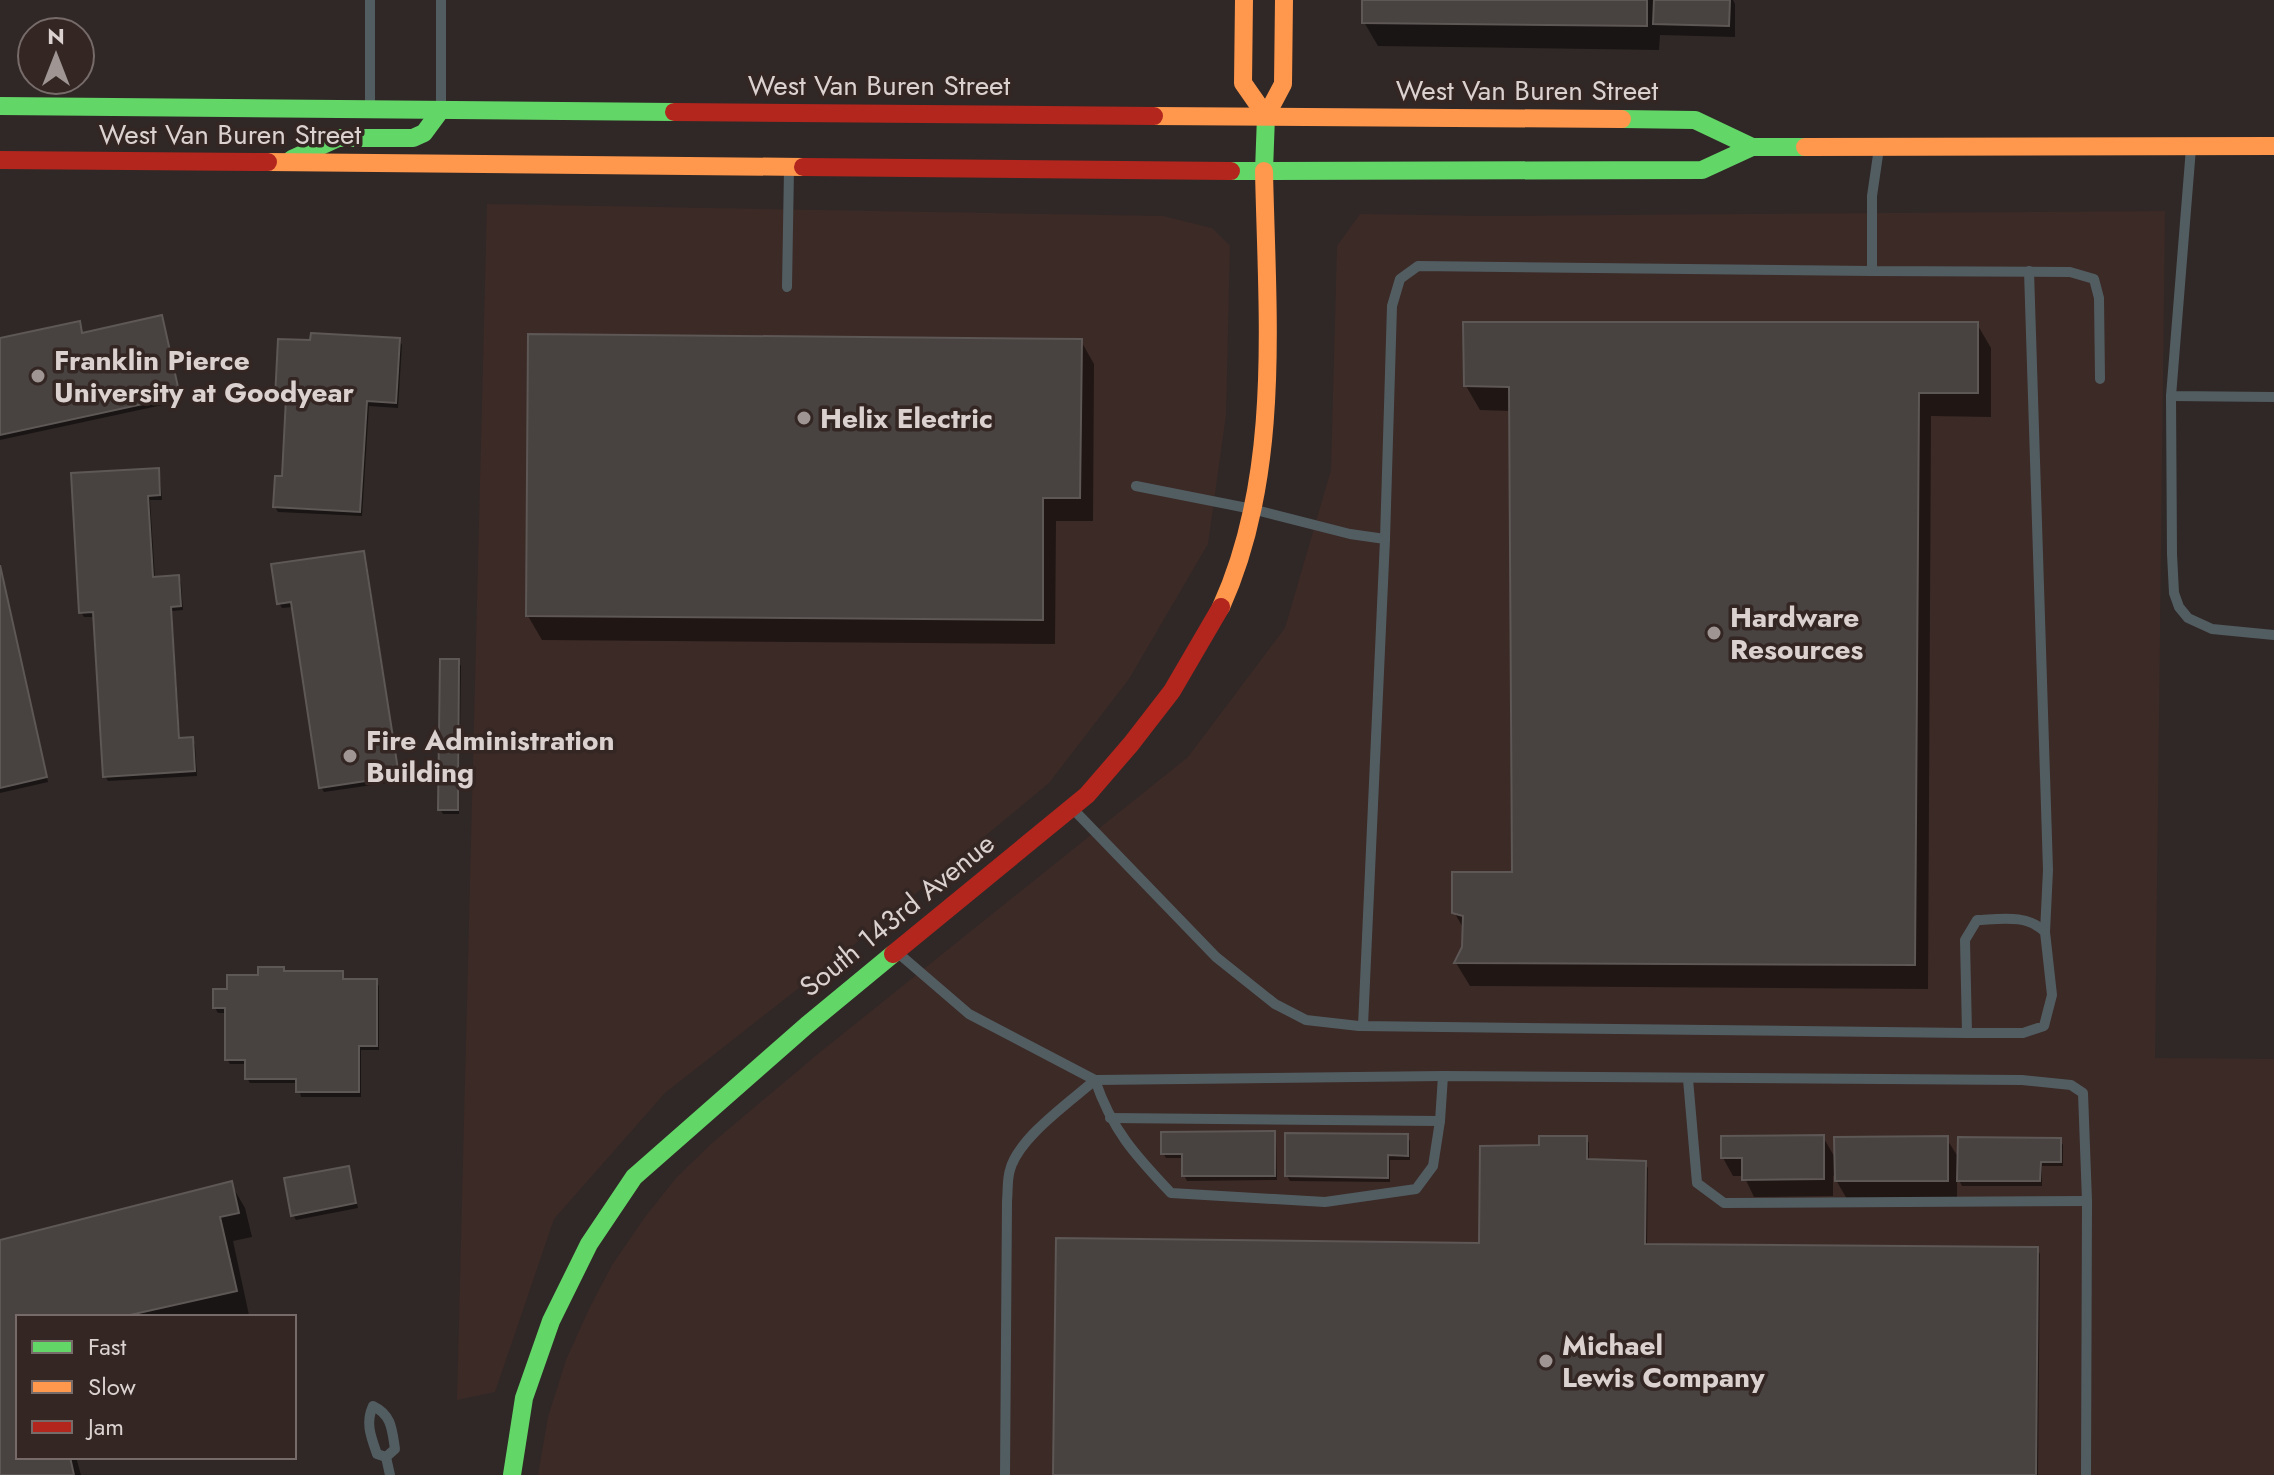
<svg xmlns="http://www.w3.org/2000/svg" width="2274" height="1475" font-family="Jost,sans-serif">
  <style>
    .built { fill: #3c2a26 }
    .shadow { fill: #0007 }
    .building { fill: #484240; stroke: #5d5755; stroke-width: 2 }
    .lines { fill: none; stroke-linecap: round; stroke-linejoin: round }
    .lane { stroke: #525d62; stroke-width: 10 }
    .fast { stroke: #63d668; stroke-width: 18 }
    .slow { stroke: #ff974d; stroke-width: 18 }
    .jam { stroke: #b3261e; stroke-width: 18 }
    .poi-dot { fill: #9f9694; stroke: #332623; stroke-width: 3 }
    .labels { text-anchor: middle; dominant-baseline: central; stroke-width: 7; stroke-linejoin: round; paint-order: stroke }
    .street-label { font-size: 28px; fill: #dbd2d0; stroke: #332623 }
    .poi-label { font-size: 28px; font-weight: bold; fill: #dbd2d0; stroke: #332623; text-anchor: start }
  </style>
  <rect width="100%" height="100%" fill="#302826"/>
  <g class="built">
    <path d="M 487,204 L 1163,216 L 1212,228 L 1230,246 L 1226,415 L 1208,544 L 1129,679 L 1049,783 L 855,944 L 665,1093 L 554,1219 L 495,1392 L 457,1400 Z"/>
    <path d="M 2165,211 L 2155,1058 L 2274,1059 L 2274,1475 L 538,1475 L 548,1417 L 566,1360 L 589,1309 L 612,1265 L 645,1217 L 676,1178 L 712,1143 L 819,1053 L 1188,757 L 1285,628 L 1331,470 L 1337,246 L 1360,214 L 1487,216 Z"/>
  </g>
  <g class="shadow">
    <path d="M 1364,0 L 1733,0 L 1735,4 L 1735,37 L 1660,35 L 1659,50 L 1378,46 L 1364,22 Z"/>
    <path d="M 161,317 L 181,401 L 0,440 L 0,340 L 79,323 L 83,335 Z"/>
    <path d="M 1977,324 L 1991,348 L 1991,417 L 1931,416 L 1928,989 L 1470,986 L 1456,963 L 1464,947 L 1465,931 L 1454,912 L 1514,874 L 1511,411 L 1480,410 L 1466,386 Z"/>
    <path d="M 399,340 L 402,345 L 398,408 L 369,406 L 362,516 L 278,512 L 275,507 L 283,478 L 288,403 L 279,402 L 277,397 L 312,342 Z"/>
    <path d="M 1081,341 L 1094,364 L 1093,521 L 1056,521 L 1055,644 L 542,640 L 528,616 Z"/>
    <path d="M 157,470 L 160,475 L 162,500 L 150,500 L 155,578 L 178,577 L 181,582 L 183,610 L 172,611 L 180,740 L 192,740 L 195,745 L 197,776 L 108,781 L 105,776 L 95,617 L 84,617 L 81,612 Z"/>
    <path d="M 363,553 L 366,558 L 400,781 L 324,792 L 321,787 L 293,607 L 282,608 L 279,603 Z"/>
    <path d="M 0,563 L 48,782 L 0,793 Z"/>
    <path d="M 458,661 L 461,666 L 459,814 L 443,814 L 440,809 Z"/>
    <path d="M 285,973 L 342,973 L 345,981 L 376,981 L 379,986 L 379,1050 L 361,1050 L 361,1097 L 301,1097 L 298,1083 L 250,1083 L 247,1078 L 247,1064 L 230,1064 L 227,1059 L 227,1013 L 218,1013 L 215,1008 L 229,991 L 260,977 Z"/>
    <path d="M 1273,1133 L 1276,1138 L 1277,1180 L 1187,1181 L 1184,1175 L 1184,1158 L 1166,1158 L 1163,1153 Z"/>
    <path d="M 1407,1136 L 1410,1141 L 1410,1160 L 1390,1160 L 1390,1182 L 1290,1181 L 1287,1176 Z"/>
    <path d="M 1823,1137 L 1837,1161 L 1946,1138 L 1960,1160 L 2060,1140 L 2063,1145 L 2063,1166 L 2042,1166 L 2042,1186 L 1962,1186 L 1957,1176 L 1957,1198 L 1847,1199 L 1833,1175 L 1833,1196 L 1754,1197 L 1744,1176 L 1733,1176 L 1723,1158 Z"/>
    <path d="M 1586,1138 L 1589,1143 L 1589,1161 L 1645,1163 L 1648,1168 L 1647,1246 L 2037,1249 L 2040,1254 L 2038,1475 L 1055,1475 L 1481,1245 Z"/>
    <path d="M 348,1168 L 358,1208 L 296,1220 L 293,1215 Z"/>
    <path d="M 231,1184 L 245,1208 L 252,1237 L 233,1241 L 249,1315 L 18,1317 L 18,1457 L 76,1457 L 81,1475 L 0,1475 L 0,1242 Z"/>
  </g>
  <g class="building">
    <path d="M 1362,0 L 1647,0 L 1647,26 L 1362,23 Z"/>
    <path d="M 1654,0 L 1730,0 L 1729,26 L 1653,24 Z"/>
    <path d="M 162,315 L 180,396 L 0,435 L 0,338 L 80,321 L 82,333 Z"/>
    <path d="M 1463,322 L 1978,322 L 1978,393 L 1919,393 L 1915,965 L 1454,963 L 1462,947 L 1463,916 L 1452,913 L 1452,872 L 1512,872 L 1509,387 L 1464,386 Z"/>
    <path d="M 311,333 L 400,338 L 396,403 L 367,401 L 360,512 L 273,507 L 275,476 L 282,476 L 286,398 L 275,398 L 278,339 L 310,340 Z"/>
    <path d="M 528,334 L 1082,339 L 1080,498 L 1043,498 L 1043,620 L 526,616 Z"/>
    <path d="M 159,468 L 160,495 L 148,496 L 153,577 L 179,575 L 181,606 L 171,607 L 179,738 L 193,737 L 195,771 L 103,777 L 93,612 L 79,613 L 71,473 Z"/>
    <path d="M 364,551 L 399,776 L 319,788 L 291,602 L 277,604 L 271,564 Z"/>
    <path d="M 0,565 L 47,777 L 0,788 Z"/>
    <path d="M 440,659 L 459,659 L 458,810 L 438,810 Z"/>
    <path d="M 258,967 L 284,967 L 284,971 L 343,971 L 343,979 L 377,979 L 377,1046 L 359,1046 L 359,1092 L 296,1092 L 296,1079 L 245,1079 L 245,1060 L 225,1060 L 225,1008 L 213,1008 L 213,989 L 227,989 L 227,975 L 258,975 Z"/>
    <path d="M 1275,1131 L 1275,1176 L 1182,1176 L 1182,1154 L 1161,1154 L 1161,1132 Z"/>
    <path d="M 1285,1133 L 1408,1134 L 1408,1156 L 1388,1155 L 1388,1178 L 1285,1176 Z"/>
    <path d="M 1824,1135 L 1824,1179 L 1742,1180 L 1742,1158 L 1721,1158 L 1721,1136 Z"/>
    <path d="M 1539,1136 L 1587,1136 L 1587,1159 L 1646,1161 L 1645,1244 L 2038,1247 L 2036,1475 L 1053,1475 L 1056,1238 L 1479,1243 L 1480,1146 L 1539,1145 Z"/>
    <path d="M 1948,1136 L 1948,1181 L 1835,1181 L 1834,1137 Z"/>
    <path d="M 1958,1137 L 2061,1138 L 2061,1162 L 2041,1162 L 2040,1181 L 1957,1181 Z"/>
    <path d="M 349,1166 L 356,1203 L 291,1216 L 284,1178 Z"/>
    <path d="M 232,1181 L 239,1213 L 220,1217 L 237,1291 L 121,1317 L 18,1317 L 18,1457 L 70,1457 L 74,1475 L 0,1475 L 0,1240 Z"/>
  </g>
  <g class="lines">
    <g class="lane">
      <path d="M 441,0 L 441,106"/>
      <path d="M 370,106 L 370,0"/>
      <path d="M 1879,148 L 1872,196 L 1872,271 L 2070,272 L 2094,279 L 2099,298 L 2100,379"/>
      <path d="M 2191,148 L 2171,396 L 2274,397"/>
      <path d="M 2029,271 L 2048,870 L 2045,932"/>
      <path d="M 787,287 L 789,169"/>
      <path d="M 2171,396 L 2172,554 L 2174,593 L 2179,607 L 2188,618 L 2212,629 L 2274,635"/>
      <path d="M 1136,486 L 1252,509 L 1350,534 L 1385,539"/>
      <path d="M 1073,809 L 1216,957 L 1275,1004 L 1306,1020 L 1359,1026 L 1967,1033 L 2023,1033 L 2044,1026 L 2052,995 L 2045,932 C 2027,914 2001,919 1977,920 L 1965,940 L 1967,1033"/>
      <path d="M 898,953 L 969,1014 L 1095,1080 C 1112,1130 1135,1155 1171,1193 L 1325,1202 L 1416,1189 L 1433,1166 L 1440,1121 L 1443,1076 L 2022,1080 L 2071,1085 L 2083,1093 L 2087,1201 L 2086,1475"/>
      <path d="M 1363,1026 L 1385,539 L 1392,306 L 1400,279 L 1418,266 L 1872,271"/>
      <path d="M 1688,1079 L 1697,1183 L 1724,1203 L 2087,1201"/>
      <path d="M 1110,1118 L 1440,1121"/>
      <path d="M 373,1406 C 392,1415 392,1430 395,1449 L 386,1457 L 377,1454 C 371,1437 365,1423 373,1406 Z"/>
      <path d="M 386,1457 L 390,1475"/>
      <path d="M 1005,1475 L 1007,1201 C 1008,1191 1007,1179 1010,1170 C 1018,1138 1070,1102 1095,1080 L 1443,1076"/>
    </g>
    <g class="fast">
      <path d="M 0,106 L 674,112"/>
      <path d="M 1622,119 L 1695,120 L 1752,147"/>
      <path d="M 292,159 L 338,138 L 413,138 L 424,133 L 441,110"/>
      <path d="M 1231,171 L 1702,170 L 1752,147 L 1805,147"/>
      <path d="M 1264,171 L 1266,116"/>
      <path d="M 512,1475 L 524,1398 L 551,1321 L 589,1244 L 634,1177 L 807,1025 L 893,954"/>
    </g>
    <g class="slow">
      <path d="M 1244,0 L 1243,83 L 1266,116 L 1283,84 L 1284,0"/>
      <path d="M 1154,116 L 1622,119"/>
      <path d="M 1805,147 L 2274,146"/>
      <path d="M 268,162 L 803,167"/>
      <path d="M 1221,607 C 1282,473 1267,315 1264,171"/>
    </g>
    <g class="jam">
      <path d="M 674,112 L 1154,116"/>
      <path d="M 0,160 L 268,162"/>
      <path d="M 803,167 L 1231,171"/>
      <path d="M 893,954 L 1087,795 L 1131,744 L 1172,691 L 1221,607"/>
    </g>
  </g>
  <g class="poi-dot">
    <circle cx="38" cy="376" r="8"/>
    <circle cx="804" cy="418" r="8"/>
    <circle cx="1714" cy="633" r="8"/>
    <circle cx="350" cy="756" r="8"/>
    <circle cx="1546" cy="1361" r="8"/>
  </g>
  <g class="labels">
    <g class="street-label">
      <text x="879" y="85">West Van Buren Street</text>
      <text x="1527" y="90">West Van Buren Street</text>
      <text x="230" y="134">West Van Buren Street</text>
      <text transform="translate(897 915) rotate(-39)">South 143rd Avenue</text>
    </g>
    <g class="poi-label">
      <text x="54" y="360">Franklin Pierce<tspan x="54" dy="32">University at Goodyear</tspan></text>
      <text x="820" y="418">Helix Electric</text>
      <text x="1730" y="617">Hardware<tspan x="1730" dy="32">Resources</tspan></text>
      <text x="366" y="740">Fire Administration<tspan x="366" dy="32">Building</tspan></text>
      <text x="1562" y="1345">Michael<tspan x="1562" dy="32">Lewis Company</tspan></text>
    </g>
  </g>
  <rect x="16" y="1315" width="280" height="144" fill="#332623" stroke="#766b68" stroke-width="2"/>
  <rect x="32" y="1341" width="40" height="12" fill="#63d668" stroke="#766b68" stroke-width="2"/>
  <text x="88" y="1355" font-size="24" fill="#dbd2d0">Fast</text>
  <rect x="32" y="1381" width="40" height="12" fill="#ff974d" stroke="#766b68" stroke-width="2"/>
  <text x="88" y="1395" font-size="24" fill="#dbd2d0">Slow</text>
  <rect x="32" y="1421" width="40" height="12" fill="#b3261e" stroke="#766b68" stroke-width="2"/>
  <text x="88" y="1435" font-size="24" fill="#dbd2d0">Jam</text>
  <g transform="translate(56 56)"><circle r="38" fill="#332623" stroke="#766b68" stroke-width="2"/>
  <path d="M0-6L14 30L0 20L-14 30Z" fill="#9f9694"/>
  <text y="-12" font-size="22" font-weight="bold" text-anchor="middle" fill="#dbd2d0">N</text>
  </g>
</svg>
